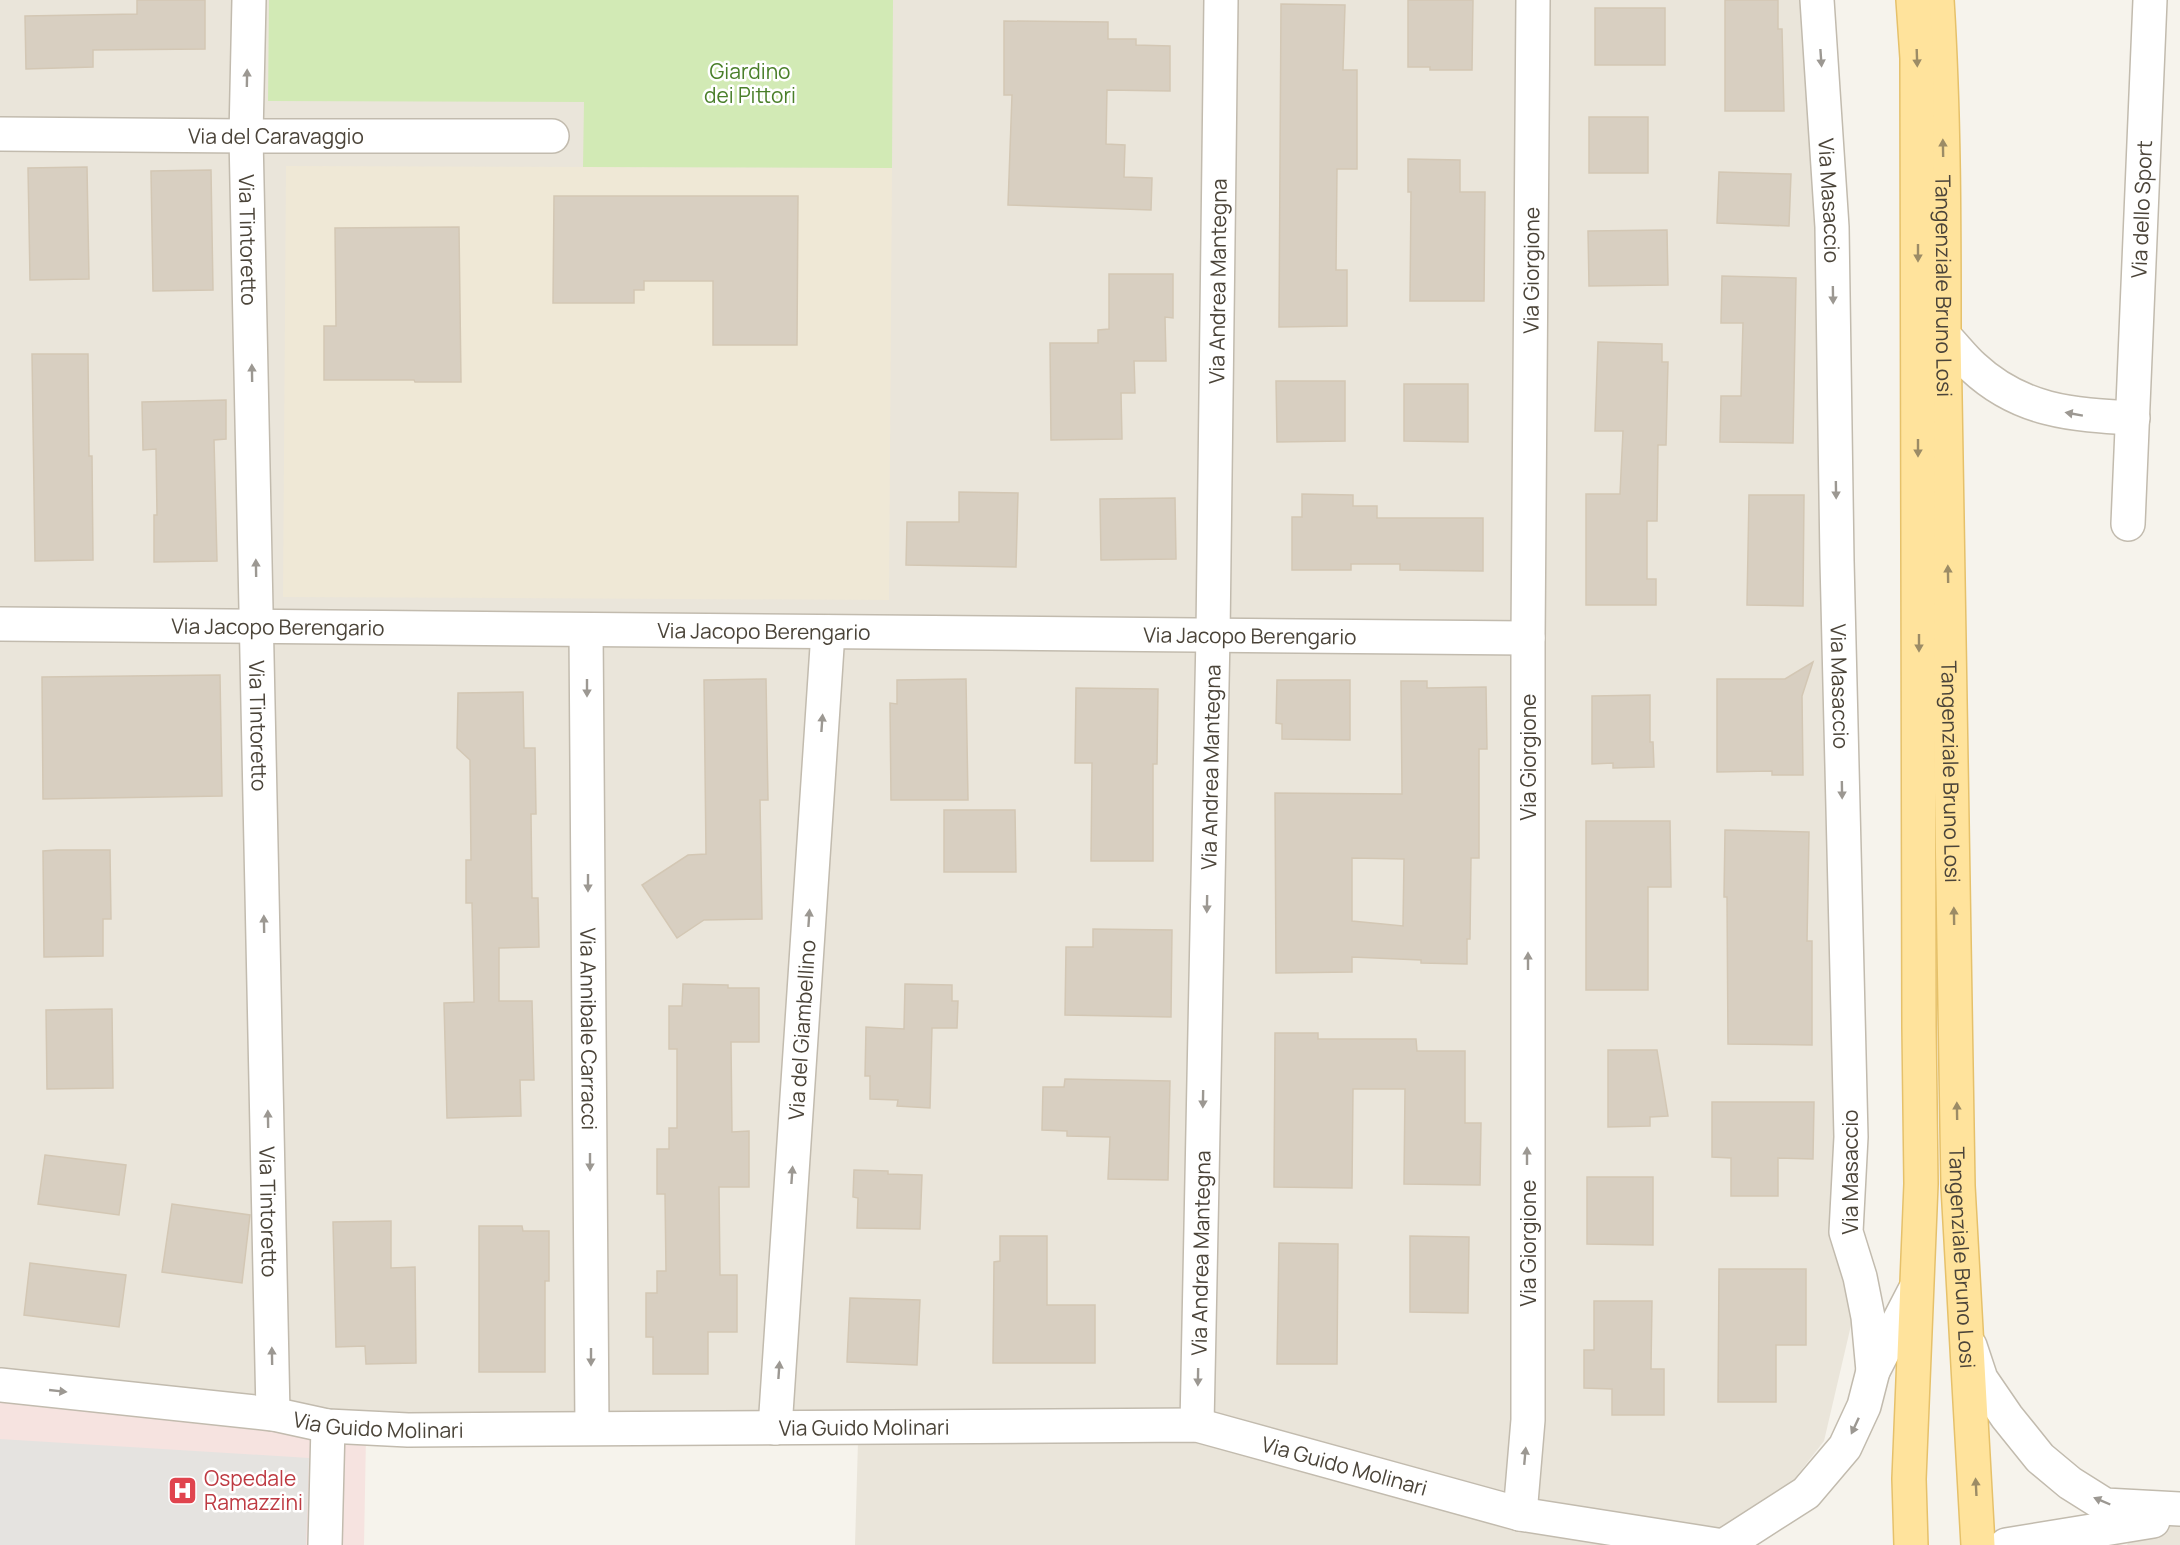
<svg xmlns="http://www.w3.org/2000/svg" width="2180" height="1545" font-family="Manrope,sans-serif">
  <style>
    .residential { fill: #eae5da }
    .education { fill: #efe8d6 }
    .medical { fill: #f6e3e0 }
    .green { fill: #d2eab5 }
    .parking { fill: #e5e3e0 }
    .building { fill: #d8cfc1; stroke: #d3c7b4; stroke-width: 1.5; fill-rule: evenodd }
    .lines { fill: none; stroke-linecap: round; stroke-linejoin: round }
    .minor-casing { stroke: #c2bbae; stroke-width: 36 }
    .major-casing { stroke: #e6c16a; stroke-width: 36 }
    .minor { stroke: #fff; stroke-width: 33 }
    .major { stroke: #ffe39c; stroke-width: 33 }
    .oneway { fill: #9c9892 }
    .oneway2 { fill: #9c8c66 }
    .labels { text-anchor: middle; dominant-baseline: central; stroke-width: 5; stroke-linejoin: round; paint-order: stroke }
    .park-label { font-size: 21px; fill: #4a7f2a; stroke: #fff }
    .street-label { font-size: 21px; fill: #4b4439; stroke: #fff }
    .health-label { font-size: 21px; fill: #be3a42; stroke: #fff; text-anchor: start }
  </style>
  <rect width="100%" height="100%" fill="#f6f3ec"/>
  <g class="residential">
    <path d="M 0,0 L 1834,0 L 1858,814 L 1863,1215 L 1852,1321 L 1824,1441 L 1775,1504 L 1704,1545 L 855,1545 L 858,1441 L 0,1391 Z"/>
    <path d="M 2180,1512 L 2180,1545 L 2127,1545 L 2136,1529 Z"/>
  </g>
  <path class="education" d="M 286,166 L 892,168 L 889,600 L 283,597 Z"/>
  <path class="medical" d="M 0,1391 L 366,1436 L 364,1545 L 0,1545 Z"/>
  <path class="green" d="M 269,0 L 1050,0 L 893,0 L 892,168 L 583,167 L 584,102 L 268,101 Z"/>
  <path class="parking" d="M 0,1439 L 309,1458 L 306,1545 L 0,1545 Z"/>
  <g class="building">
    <path d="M 137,0 L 205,0 L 205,49 L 93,50 L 93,67 L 26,69 L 25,16 L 137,14 Z"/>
    <path d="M 1408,0 L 1473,0 L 1472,70 L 1430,70 L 1430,67 L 1408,67 Z"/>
    <path d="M 1725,0 L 1778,0 L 1778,29 L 1782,29 L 1784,111 L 1725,111 Z"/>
    <path d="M 1281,4 L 1345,5 L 1343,70 L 1357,70 L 1357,169 L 1337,169 L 1336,270 L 1347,270 L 1347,326 L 1279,327 Z"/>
    <rect x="1595" y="8" width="70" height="57"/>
    <path d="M 1004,21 L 1108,22 L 1108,39 L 1136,39 L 1136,45 L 1170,46 L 1170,91 L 1107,90 L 1106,144 L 1125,145 L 1124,177 L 1152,178 L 1151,210 L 1008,205 L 1012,95 L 1004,95 Z"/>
    <rect x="1589" y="117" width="59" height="56"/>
    <path d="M 1408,159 L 1460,160 L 1460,192 L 1485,192 L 1484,301 L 1410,301 L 1411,192 L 1408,192 Z"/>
    <path d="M 87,167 L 89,279 L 30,280 L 28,168 Z"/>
    <path d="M 211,170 L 213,290 L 153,291 L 151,171 Z"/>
    <path d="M 1719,172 L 1791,174 L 1789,226 L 1717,223 Z"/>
    <path d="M 554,196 L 798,196 L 797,345 L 713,345 L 713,281 L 644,281 L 644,290 L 634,290 L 634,303 L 553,303 Z"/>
    <path d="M 459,227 L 461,382 L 415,382 L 414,380 L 324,380 L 324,326 L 336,326 L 335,228 Z"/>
    <path d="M 1667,230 L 1668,285 L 1589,286 L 1588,231 Z"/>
    <path d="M 1109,274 L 1173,274 L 1173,318 L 1165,317 L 1166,361 L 1134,361 L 1135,393 L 1121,393 L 1122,439 L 1051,440 L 1050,343 L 1098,343 L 1098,330 L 1109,329 Z"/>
    <path d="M 1722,276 L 1796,278 L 1793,443 L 1720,442 L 1721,396 L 1741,396 L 1743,323 L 1721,323 Z"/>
    <path d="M 1598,342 L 1662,344 L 1662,362 L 1668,362 L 1666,445 L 1658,445 L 1657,521 L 1647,521 L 1647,579 L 1656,579 L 1656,605 L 1586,605 L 1586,494 L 1620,494 L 1623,431 L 1595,431 Z"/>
    <path d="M 32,354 L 88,354 L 89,456 L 92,456 L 93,560 L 35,561 Z"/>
    <path d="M 1276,381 L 1345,381 L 1345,441 L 1277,442 Z"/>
    <path d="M 1404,384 L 1468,384 L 1468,442 L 1404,441 Z"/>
    <path d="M 226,400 L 226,439 L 214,440 L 217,561 L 154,562 L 154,515 L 157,515 L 156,449 L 143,450 L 142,402 Z"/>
    <path d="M 959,492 L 1018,493 L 1016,567 L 906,565 L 907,522 L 959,522 Z"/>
    <path d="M 1302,494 L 1353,495 L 1353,506 L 1377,506 L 1377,518 L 1483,518 L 1483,571 L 1400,570 L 1400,564 L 1351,564 L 1351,570 L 1292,570 L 1292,517 L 1302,517 Z"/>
    <path d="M 1749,495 L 1804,495 L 1803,606 L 1747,605 Z"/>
    <path d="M 1175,498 L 1176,559 L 1101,560 L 1100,499 Z"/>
    <path d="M 1813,662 L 1802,696 L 1803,775 L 1772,775 L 1772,771 L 1717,772 L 1717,679 L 1785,679 Z"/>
    <path d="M 220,675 L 222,796 L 43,799 L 42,677 Z"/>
    <path d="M 766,679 L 768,800 L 760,800 L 762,919 L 704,920 L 677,938 L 642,885 L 688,855 L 706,854 L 704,680 Z"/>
    <path d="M 966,679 L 968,800 L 891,800 L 890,703 L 897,704 L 897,680 Z"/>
    <path d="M 1277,680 L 1350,680 L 1350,740 L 1282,739 L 1282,724 L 1276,723 Z"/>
    <path d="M 1401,681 L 1427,681 L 1427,688 L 1486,687 L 1487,749 L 1479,749 L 1479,858 L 1471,858 L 1470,939 L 1467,939 L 1467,964 L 1421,963 L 1421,960 L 1352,957 L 1352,972 L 1276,973 L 1275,793 L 1402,794 ZM 1352,858 L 1404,859 L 1403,926 L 1352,921 Z"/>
    <path d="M 1076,688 L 1158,689 L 1157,764 L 1153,764 L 1153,861 L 1091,861 L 1092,763 L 1075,763 Z"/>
    <path d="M 523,692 L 524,748 L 535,748 L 536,814 L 531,814 L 532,898 L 538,898 L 539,947 L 499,948 L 499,1001 L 532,1001 L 534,1080 L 520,1080 L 521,1116 L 447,1118 L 444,1003 L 474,1002 L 472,903 L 466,903 L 466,860 L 471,860 L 470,760 L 457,748 L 458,693 Z"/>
    <path d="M 1650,695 L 1650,742 L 1653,742 L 1654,767 L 1613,768 L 1613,763 L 1592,764 L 1592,696 Z"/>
    <path d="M 944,810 L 1015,810 L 1016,872 L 944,872 Z"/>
    <path d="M 1586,821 L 1670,821 L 1671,887 L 1648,887 L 1648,990 L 1586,990 Z"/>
    <path d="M 1725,830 L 1809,832 L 1807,941 L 1812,941 L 1812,1045 L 1728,1044 L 1727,897 L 1724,897 Z"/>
    <path d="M 57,850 L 110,850 L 111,919 L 103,919 L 103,956 L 44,957 L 43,851 Z"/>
    <path d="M 1093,929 L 1172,930 L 1171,1017 L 1065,1015 L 1066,947 L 1093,947 Z"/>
    <path d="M 683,984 L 728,985 L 728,988 L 759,988 L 759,1042 L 731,1042 L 732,1132 L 749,1131 L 749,1187 L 719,1187 L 720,1275 L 737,1275 L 737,1332 L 708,1332 L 708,1374 L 653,1374 L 653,1337 L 646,1337 L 646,1293 L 657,1293 L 657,1271 L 666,1271 L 665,1194 L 657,1194 L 657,1149 L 669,1149 L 669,1128 L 677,1128 L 677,1049 L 669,1049 L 669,1006 L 682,1006 Z"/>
    <path d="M 905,984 L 952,985 L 952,1001 L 958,1001 L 957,1028 L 932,1028 L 930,1108 L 897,1106 L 898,1100 L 870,1099 L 870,1076 L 865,1076 L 866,1027 L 904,1029 Z"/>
    <path d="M 112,1009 L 113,1088 L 47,1089 L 46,1010 Z"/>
    <path d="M 1275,1033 L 1318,1033 L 1318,1039 L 1416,1039 L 1417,1051 L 1465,1051 L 1465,1123 L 1481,1123 L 1480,1185 L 1404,1184 L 1405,1089 L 1353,1089 L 1352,1188 L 1274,1187 Z"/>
    <path d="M 1608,1050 L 1657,1050 L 1668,1116 L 1650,1117 L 1650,1126 L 1608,1127 Z"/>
    <path d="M 1065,1079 L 1170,1081 L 1168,1180 L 1108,1179 L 1110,1137 L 1067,1136 L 1067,1131 L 1042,1130 L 1043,1087 L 1064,1087 Z"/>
    <path d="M 1712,1102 L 1814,1102 L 1813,1159 L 1778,1158 L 1778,1196 L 1731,1196 L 1731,1158 L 1712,1157 Z"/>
    <path d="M 45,1155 L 126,1165 L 119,1215 L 38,1204 Z"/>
    <path d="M 854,1170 L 888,1171 L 888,1174 L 922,1175 L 920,1229 L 857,1228 L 858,1198 L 853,1197 Z"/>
    <path d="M 1587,1177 L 1653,1177 L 1653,1245 L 1587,1244 Z"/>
    <path d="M 172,1204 L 250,1215 L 242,1283 L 162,1272 Z"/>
    <path d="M 391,1221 L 391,1268 L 415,1267 L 416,1363 L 366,1364 L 365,1346 L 336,1347 L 333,1222 Z"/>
    <path d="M 479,1226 L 522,1226 L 523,1231 L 549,1231 L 549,1281 L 545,1281 L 545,1372 L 479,1372 Z"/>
    <path d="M 1000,1236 L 1047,1236 L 1047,1305 L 1095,1305 L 1095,1363 L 993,1363 L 994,1262 L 1000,1261 Z"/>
    <path d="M 1410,1236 L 1469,1237 L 1468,1313 L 1410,1312 Z"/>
    <path d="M 1279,1243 L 1338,1244 L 1337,1364 L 1277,1364 Z"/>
    <path d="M 30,1263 L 126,1275 L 119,1327 L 24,1315 Z"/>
    <path d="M 1719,1269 L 1806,1269 L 1806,1345 L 1776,1345 L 1776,1402 L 1718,1402 Z"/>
    <path d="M 850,1298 L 920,1300 L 917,1365 L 847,1362 Z"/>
    <path d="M 1594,1301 L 1652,1301 L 1651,1369 L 1664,1369 L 1664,1415 L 1612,1415 L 1612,1389 L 1584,1388 L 1584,1350 L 1594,1350 Z"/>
  </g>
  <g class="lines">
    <defs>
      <g id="minor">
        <path id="s1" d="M 249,0 L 246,136 L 273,1414"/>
        <path id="s2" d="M 1817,0 L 1832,227 L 1837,561 L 1851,1137 L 1846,1232 L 1860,1277 L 1868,1317 L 1873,1371"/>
        <path id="s3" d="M 0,134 L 246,136 L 552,136"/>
        <path d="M 1944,336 C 1954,346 1963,358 1973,367 C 2020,411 2072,415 2133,418"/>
        <path id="s4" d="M 2128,524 L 2150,0"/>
        <path id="s5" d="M 0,624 L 1528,638"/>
        <path id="s6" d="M 586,630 L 592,1428"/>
        <path d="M 1970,1346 L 1981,1379 L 2007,1417 L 2040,1458 L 2070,1483 L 2105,1505 L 2180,1509"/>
        <path id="s7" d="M 0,1385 L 273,1414 L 328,1426 L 408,1430 L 1197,1425 L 1520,1514 L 1717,1545"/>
        <path id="s8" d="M 1197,1425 L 1213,635 L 1221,0"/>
        <path id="s9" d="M 775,1428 L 828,632"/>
        <path id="s10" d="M 1520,1514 L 1528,1420 L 1528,638 L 1533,0"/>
        <path d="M 325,1545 L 328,1426"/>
        <path d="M 1725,1545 L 1806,1493 L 1845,1447 L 1864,1406 L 1873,1371 L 1916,1288"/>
        <path d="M 2006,1545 L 2153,1521"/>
      </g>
      <g id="major">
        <path id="s11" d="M 1937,0 C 1944,112 1944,224 1944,336 L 1958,1186 L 1978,1545"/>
        <path d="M 1911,1545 L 1909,1479 L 1921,1184 L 1919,1027 L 1917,58 L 1913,0"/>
      </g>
    </defs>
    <use href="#minor" class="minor-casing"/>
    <use href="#major" class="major-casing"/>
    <use href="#minor" class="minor"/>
    <use href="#major" class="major"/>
  </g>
  <defs><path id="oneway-solid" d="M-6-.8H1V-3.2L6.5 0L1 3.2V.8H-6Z" transform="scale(1.5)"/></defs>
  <g class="oneway">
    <use href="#oneway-solid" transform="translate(1821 58) rotate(86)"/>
    <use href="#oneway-solid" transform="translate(247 78) rotate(-89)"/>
    <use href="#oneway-solid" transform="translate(1833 295) rotate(89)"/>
    <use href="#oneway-solid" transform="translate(252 373) rotate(-91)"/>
    <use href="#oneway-solid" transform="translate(2074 414) rotate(-170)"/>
    <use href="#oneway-solid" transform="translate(1836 490) rotate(89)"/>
    <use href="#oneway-solid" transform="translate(256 568) rotate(-91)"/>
    <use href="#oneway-solid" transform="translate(587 688) rotate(90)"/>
    <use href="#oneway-solid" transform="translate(822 723) rotate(-86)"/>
    <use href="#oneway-solid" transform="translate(1842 790) rotate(89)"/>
    <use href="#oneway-solid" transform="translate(588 883) rotate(90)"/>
    <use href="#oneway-solid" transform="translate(1207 904) rotate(91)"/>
    <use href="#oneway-solid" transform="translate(809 918) rotate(-86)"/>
    <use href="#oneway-solid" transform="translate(264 924) rotate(-91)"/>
    <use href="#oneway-solid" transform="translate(1528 961) rotate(-90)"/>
    <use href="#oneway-solid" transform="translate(1203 1099) rotate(91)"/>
    <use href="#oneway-solid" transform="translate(268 1119) rotate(-91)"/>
    <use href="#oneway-solid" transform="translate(1527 1156) rotate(-90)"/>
    <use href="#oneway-solid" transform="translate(590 1162) rotate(90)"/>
    <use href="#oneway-solid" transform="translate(792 1175) rotate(-86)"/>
    <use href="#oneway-solid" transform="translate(272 1356) rotate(-91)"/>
    <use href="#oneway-solid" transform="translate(591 1357) rotate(90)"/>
    <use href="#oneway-solid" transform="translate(779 1370) rotate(-86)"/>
    <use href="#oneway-solid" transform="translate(1198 1377) rotate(91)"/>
    <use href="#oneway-solid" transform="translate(58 1391) rotate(6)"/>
    <use href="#oneway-solid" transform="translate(1855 1426) rotate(115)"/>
    <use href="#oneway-solid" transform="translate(1525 1456) rotate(-85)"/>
    <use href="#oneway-solid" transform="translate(2102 1501) rotate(-157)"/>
  </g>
  <g class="oneway2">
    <use href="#oneway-solid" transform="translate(1917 58) rotate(88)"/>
    <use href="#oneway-solid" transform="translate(1943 148) rotate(-91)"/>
    <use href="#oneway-solid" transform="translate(1918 253) rotate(90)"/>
    <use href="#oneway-solid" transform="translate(1918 448) rotate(90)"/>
    <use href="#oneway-solid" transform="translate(1948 574) rotate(-91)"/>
    <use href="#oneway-solid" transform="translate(1919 643) rotate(90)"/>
    <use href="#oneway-solid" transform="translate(1954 916) rotate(-91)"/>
    <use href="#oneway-solid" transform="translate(1957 1111) rotate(-91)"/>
    <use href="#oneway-solid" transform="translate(1976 1487) rotate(-93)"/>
  </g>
  <defs>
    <symbol id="hospital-square" viewBox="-11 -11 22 22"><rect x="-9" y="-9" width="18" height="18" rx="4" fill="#e0444e" stroke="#fff"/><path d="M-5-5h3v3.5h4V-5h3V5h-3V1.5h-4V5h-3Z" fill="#fff"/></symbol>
  </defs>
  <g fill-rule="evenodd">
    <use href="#hospital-square" x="166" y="1474" width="33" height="33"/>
  </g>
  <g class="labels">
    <g class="park-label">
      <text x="750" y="71">Giardino<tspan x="750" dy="24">dei Pittori</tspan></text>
    </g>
    <g class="street-label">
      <text stroke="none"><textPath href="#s3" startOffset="276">Via del Caravaggio</textPath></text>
      <text stroke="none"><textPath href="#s2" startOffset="201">Via Masaccio</textPath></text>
      <text stroke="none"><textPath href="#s4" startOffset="315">Via dello Sport</textPath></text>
      <text stroke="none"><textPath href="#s1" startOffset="240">Via Tintoretto</textPath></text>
      <text stroke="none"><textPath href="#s10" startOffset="1244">Via Giorgione</textPath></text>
      <text stroke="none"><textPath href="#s8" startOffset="1144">Via Andrea Mantegna</textPath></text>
      <text stroke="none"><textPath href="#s11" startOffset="286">Tangenziale Bruno Losi</textPath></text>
      <text stroke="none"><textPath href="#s5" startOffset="278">Via Jacopo Berengario</textPath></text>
      <text stroke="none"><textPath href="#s5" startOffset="764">Via Jacopo Berengario</textPath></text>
      <text stroke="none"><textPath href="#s5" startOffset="1250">Via Jacopo Berengario</textPath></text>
      <text stroke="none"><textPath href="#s2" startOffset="687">Via Masaccio</textPath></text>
      <text stroke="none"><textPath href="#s1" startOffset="726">Via Tintoretto</textPath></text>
      <text transform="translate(1528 757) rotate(-90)">Via Giorgione</text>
      <text stroke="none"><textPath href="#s8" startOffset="658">Via Andrea Mantegna</textPath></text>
      <text stroke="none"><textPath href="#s11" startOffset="772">Tangenziale Bruno Losi</textPath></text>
      <text stroke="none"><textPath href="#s6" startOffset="399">Via Annibale Carracci</textPath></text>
      <text stroke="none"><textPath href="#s9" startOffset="399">Via del Giambellino</textPath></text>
      <text transform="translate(1850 1172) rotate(-90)">Via Masaccio</text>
      <text stroke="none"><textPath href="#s1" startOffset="1212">Via Tintoretto</textPath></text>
      <text transform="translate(1528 1243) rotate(-90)">Via Giorgione</text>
      <text stroke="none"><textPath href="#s8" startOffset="172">Via Andrea Mantegna</textPath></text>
      <text stroke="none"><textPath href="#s11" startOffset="1258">Tangenziale Bruno Losi</textPath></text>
      <text stroke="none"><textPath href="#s7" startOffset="381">Via Guido Molinari</textPath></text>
      <text stroke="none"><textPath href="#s7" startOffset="867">Via Guido Molinari</textPath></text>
      <text stroke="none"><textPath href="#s7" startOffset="1353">Via Guido Molinari</textPath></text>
    </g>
    <g class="health-label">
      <text x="204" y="1478">Ospedale<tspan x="204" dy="24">Ramazzini</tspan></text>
    </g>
  </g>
</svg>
